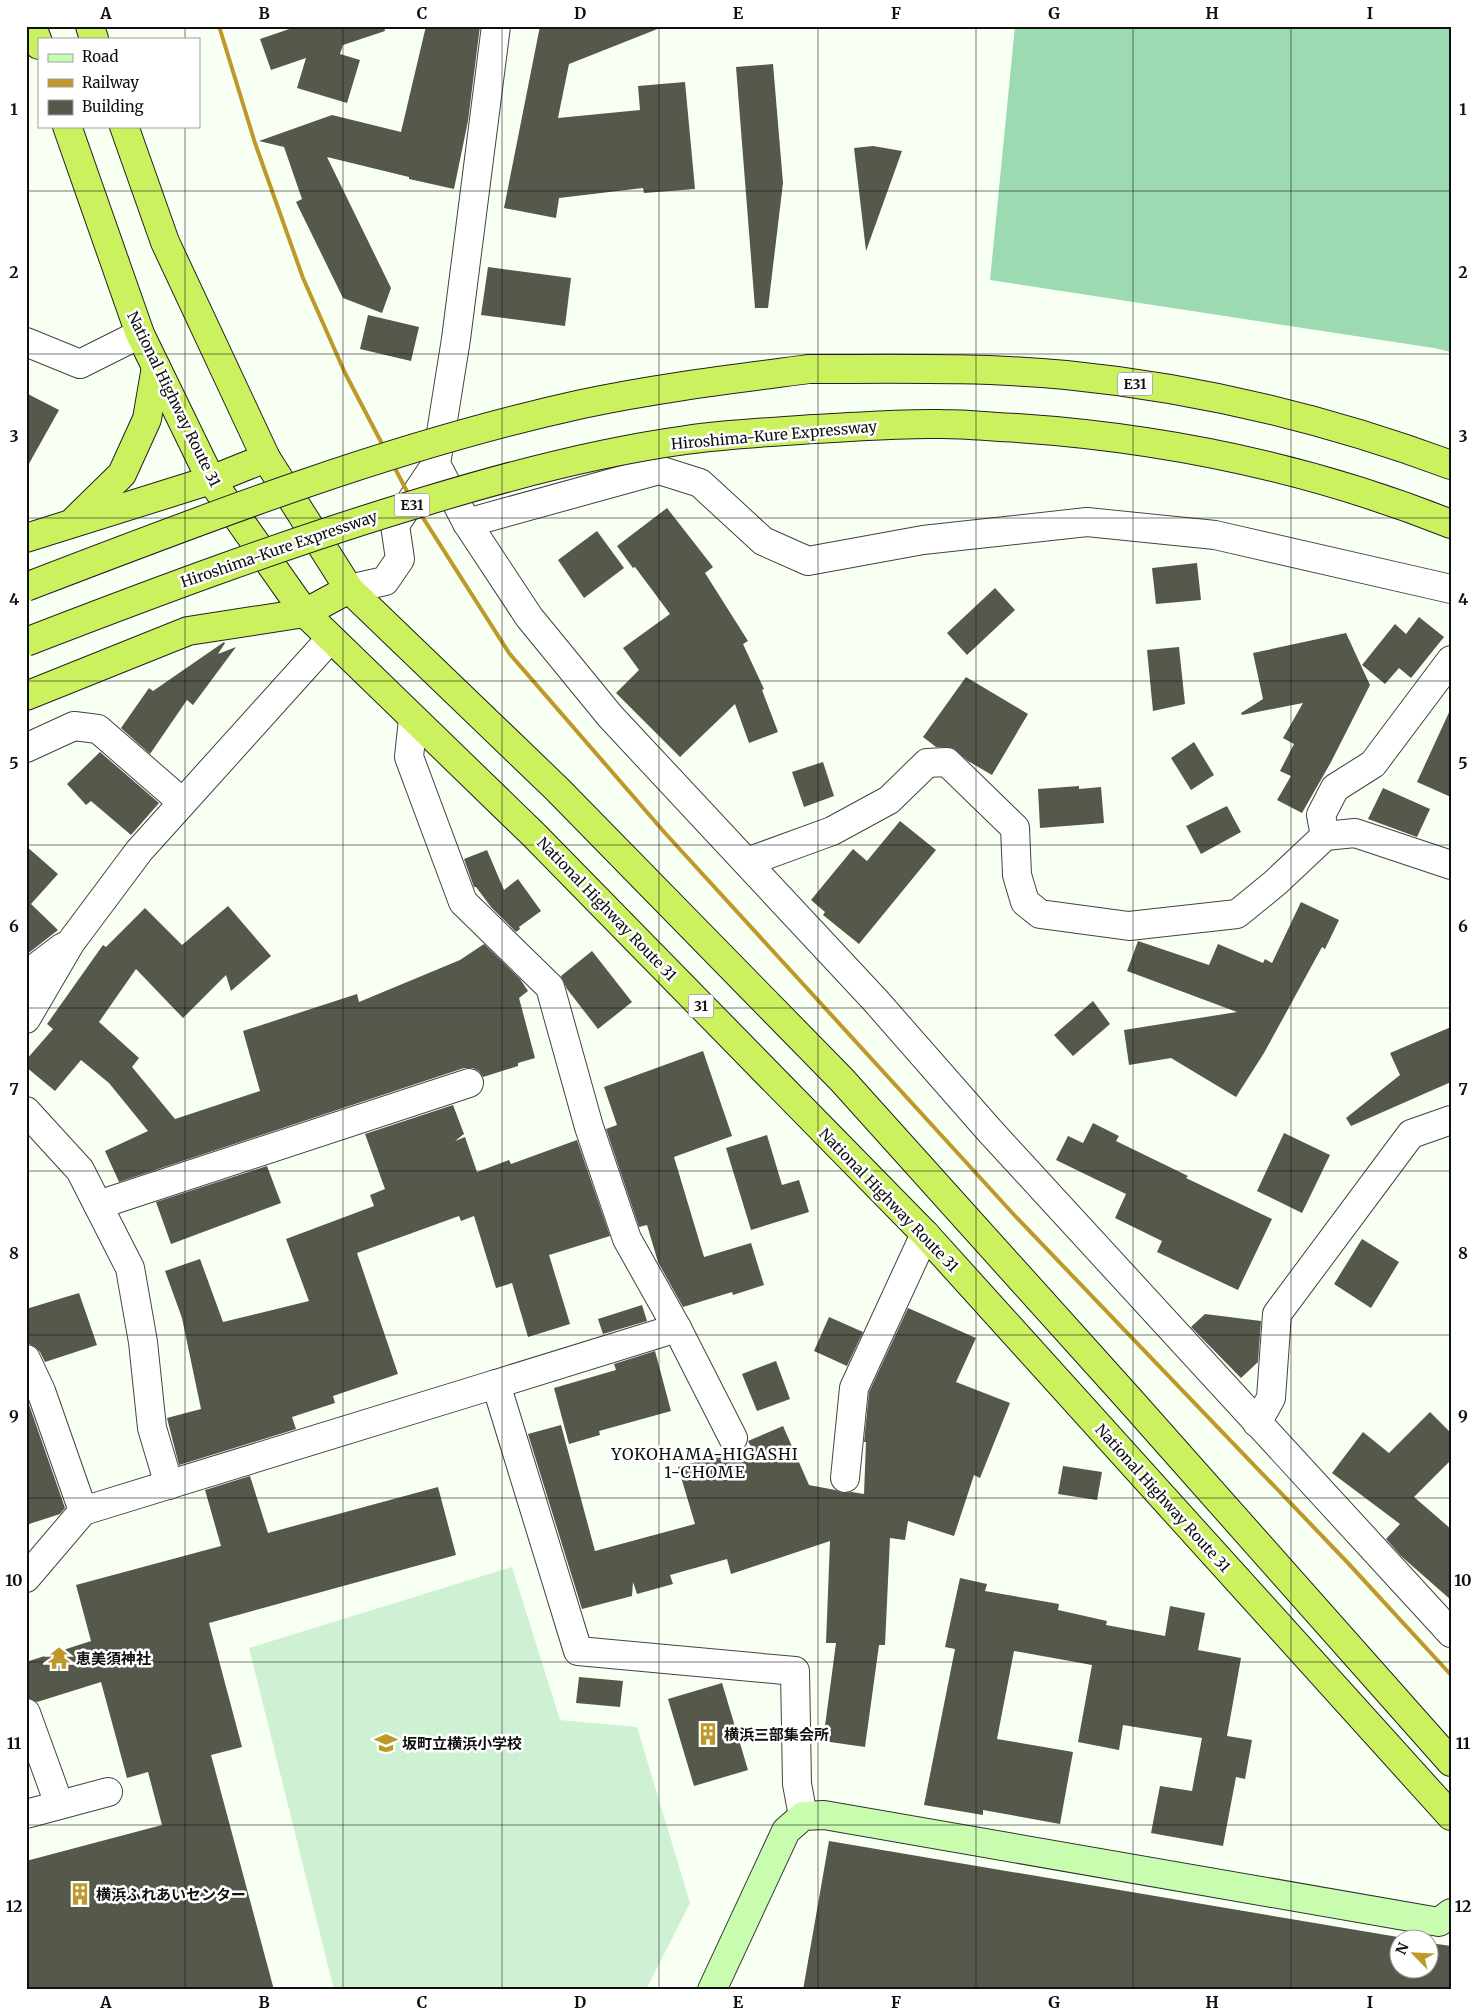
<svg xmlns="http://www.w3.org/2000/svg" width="1477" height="2016" font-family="Merriweather,'Noto Sans JP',serif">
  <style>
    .forest { fill: #9cdab1 }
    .pitch { fill: #cef1d3 }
    .building { fill: #56584c }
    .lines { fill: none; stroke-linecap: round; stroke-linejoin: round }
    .street-casing { stroke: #434343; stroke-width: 30 }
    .secondary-casing { stroke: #323232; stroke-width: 30 }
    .highway-casing { stroke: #212121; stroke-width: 30 }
    .street { stroke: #fff; stroke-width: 28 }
    .secondary { stroke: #c8fdb0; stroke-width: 28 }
    .highway { stroke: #ccf15f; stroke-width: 28 }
    .rail { stroke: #be992a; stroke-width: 4 }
    .highway-bridge-casing { stroke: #212121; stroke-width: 30; stroke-linecap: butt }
    .highway-bridge { stroke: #ccf15f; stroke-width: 28 }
    .grid { fill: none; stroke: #101010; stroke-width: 1; stroke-opacity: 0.55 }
    .labels { text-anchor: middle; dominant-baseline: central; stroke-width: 5; stroke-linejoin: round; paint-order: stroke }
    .shield { fill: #fff; stroke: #585858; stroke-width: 1 }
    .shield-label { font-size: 14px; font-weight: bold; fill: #101010 }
    .street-label { font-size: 15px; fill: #101010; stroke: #fff }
    .poi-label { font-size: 15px; font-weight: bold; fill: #101010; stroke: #fff; text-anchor: start }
    .neighbourhood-label { font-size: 16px; letter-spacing: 1px; fill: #101010; stroke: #fff }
    .neatline { fill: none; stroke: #101010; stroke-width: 2 }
    .grid-label { font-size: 16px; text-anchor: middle; font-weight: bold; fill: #101010 }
  </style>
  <rect width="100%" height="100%" fill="#f8fff3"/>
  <path class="forest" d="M 1015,26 L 1451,26 L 1451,352 L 1434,348 L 990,280 Z"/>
  <path class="pitch" d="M 512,1567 L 560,1720 L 637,1727 L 690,1903 L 646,1990 L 334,1990 L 249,1648 Z"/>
  <g class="building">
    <path d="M 298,26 L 384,26 L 385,31 L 343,45 L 340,54 L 360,60 L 347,103 L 297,88 L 306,58 L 271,70 L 260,39 Z"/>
    <path d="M 426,26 L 480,26 L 468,121 L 454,189 L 409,179 L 409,177 L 327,157 L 391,288 L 382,313 L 343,298 L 296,202 L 302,199 L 284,147 L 259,141 L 332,115 L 401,132 Z"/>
    <path d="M 540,26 L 659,26 L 660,28 L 569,64 L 558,118 L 640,110 L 638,86 L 685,82 L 695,189 L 644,193 L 643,188 L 559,198 L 556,218 L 504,208 Z"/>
    <path d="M 773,64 L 783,183 L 768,308 L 755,308 L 736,67 Z"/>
    <path d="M 873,146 L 902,151 L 866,251 L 854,148 Z"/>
    <path d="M 488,267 L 571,278 L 565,326 L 481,315 Z"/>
    <path d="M 368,315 L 419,327 L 411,361 L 360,349 Z"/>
    <path d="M 26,393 L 59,410 L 26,469 Z"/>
    <path d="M 667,508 L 713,567 L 705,573 L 748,641 L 743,644 L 764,689 L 762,690 L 778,732 L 749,743 L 735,704 L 680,757 L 616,693 L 639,670 L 623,648 L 670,614 L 635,567 L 633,568 L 617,546 Z"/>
    <path d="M 597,531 L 624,568 L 584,598 L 558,560 Z"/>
    <path d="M 1197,563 L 1201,600 L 1156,604 L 1152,568 Z"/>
    <path d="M 995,588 L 1015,610 L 967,655 L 947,633 Z"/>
    <path d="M 1419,617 L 1444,637 L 1411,678 L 1399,668 L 1385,684 L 1362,665 L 1395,624 L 1406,634 Z"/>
    <path d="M 1346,633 L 1370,685 L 1331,762 L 1302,813 L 1277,800 L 1291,776 L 1280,771 L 1294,744 L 1283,738 L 1303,703 L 1242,715 L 1241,713 L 1263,699 L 1253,653 Z"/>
    <path d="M 224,642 L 225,643 L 218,654 L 236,647 L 193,705 L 187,700 L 150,754 L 121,728 L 149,688 L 153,691 Z"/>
    <path d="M 1179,647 L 1185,704 L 1153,711 L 1147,650 Z"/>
    <path d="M 966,677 L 1028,714 L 992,775 L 968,761 L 953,748 L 936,747 L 923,737 Z"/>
    <path d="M 1451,708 L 1451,797 L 1417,782 Z"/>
    <path d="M 1194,742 L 1214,775 L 1191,790 L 1171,758 Z"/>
    <path d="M 100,752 L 159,803 L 131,835 L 91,801 L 86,805 L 67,784 Z"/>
    <path d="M 823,762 L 834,796 L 804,807 L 792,772 Z"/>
    <path d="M 1079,786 L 1079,789 L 1101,787 L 1104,823 L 1040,828 L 1038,789 Z"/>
    <path d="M 1383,788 L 1430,809 L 1417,837 L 1368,819 Z"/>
    <path d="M 1227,806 L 1241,832 L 1201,854 L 1186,826 Z"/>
    <path d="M 900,821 L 936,850 L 859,944 L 823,915 L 825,912 L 811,900 L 853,849 L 867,861 Z"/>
    <path d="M 26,846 L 58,874 L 31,904 L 58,930 L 26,955 Z"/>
    <path d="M 487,850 L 504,890 L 518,879 L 541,911 L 519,927 L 520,929 L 516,932 L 491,907 L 476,887 L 474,887 L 464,859 Z"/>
    <path d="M 1301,902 L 1339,920 L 1325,949 L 1322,947 L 1264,1053 L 1236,1097 L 1171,1058 L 1129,1065 L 1124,1030 L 1237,1012 L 1127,971 L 1138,941 L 1209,965 L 1218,944 L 1263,963 L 1265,959 L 1272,963 Z"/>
    <path d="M 228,906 L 271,956 L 231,991 L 226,975 L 183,1018 L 136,969 L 99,1022 L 139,1058 L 132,1067 L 175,1119 L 260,1091 L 243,1031 L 357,994 L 359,1002 L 460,960 L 484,944 L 520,979 L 528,991 L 519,998 L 535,1058 L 518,1063 L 518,1066 L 483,1077 L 479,1071 L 473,1068 L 464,1068 L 119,1182 L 105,1151 L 148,1131 L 109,1083 L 81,1060 L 55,1091 L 26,1067 L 26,1060 L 53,1029 L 47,1024 L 103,945 L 106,947 L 145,908 L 182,945 Z"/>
    <path d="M 592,951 L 632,1002 L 598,1029 L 567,989 L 561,976 Z"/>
    <path d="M 1093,1001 L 1110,1024 L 1073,1056 L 1054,1035 Z"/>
    <path d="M 1451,1027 L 1451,1082 L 1351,1126 L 1346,1118 L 1400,1075 L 1390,1053 Z"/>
    <path d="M 703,1051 L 732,1136 L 674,1157 L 704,1257 L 751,1243 L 764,1285 L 733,1295 L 732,1292 L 683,1307 L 658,1262 L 647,1225 L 639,1227 L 606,1129 L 617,1125 L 604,1087 Z"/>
    <path d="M 453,1105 L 464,1134 L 455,1141 L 465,1137 L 477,1172 L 509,1160 L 511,1164 L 577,1140 L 610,1236 L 549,1255 L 570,1324 L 528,1337 L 512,1283 L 496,1288 L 474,1216 L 461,1221 L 459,1216 L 357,1253 L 398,1374 L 333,1396 L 335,1403 L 292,1417 L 296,1429 L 179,1465 L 167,1418 L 201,1409 L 182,1318 L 165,1271 L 200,1259 L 223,1322 L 309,1301 L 286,1239 L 374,1206 L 370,1195 L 385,1189 L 365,1134 Z"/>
    <path d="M 1093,1123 L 1119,1136 L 1116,1141 L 1188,1176 L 1186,1178 L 1272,1219 L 1238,1290 L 1157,1252 L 1162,1241 L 1115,1218 L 1126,1194 L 1056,1160 L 1068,1136 L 1083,1143 Z"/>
    <path d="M 1284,1133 L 1330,1155 L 1302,1213 L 1257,1191 Z"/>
    <path d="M 767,1135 L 782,1185 L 799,1180 L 809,1212 L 751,1230 L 726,1148 Z"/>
    <path d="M 267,1166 L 281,1203 L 171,1244 L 156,1202 Z"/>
    <path d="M 1362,1239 L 1399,1262 L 1371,1308 L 1334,1284 Z"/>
    <path d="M 79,1293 L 97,1345 L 45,1362 L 40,1352 L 35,1347 L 29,1344 L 26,1338 L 26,1309 Z"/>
    <path d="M 642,1305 L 647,1321 L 603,1334 L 598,1319 Z"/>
    <path d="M 908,1308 L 976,1338 L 956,1382 L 1010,1403 L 980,1478 L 974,1475 L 954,1536 L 908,1521 L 905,1540 L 890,1538 L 885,1645 L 879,1645 L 865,1747 L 823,1741 L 836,1643 L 826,1643 L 830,1541 L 731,1574 L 727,1559 L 670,1575 L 673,1584 L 637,1594 L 633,1582 L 632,1596 L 582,1609 L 528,1434 L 561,1425 L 595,1551 L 695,1524 L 678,1467 L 729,1453 L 740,1452 L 751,1447 L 748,1441 L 783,1426 L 809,1485 L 835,1490 L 843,1493 L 852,1492 L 864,1494 L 866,1442 L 864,1442 L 869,1392 Z"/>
    <path d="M 1205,1314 L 1261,1321 L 1258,1362 L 1241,1378 L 1191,1327 Z"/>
    <path d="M 829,1317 L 863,1332 L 847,1366 L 814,1351 Z"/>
    <path d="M 655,1351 L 671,1411 L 599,1431 L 600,1435 L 569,1444 L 554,1388 L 616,1370 L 614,1364 Z"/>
    <path d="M 776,1361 L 790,1399 L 757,1411 L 742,1374 Z"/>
    <path d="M 26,1396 L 65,1508 L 60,1514 L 26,1525 Z"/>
    <path d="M 1430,1412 L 1451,1433 L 1451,1460 L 1414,1497 L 1451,1529 L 1451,1600 L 1401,1556 L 1386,1539 L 1400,1524 L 1332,1473 L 1363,1432 L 1389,1453 Z"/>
    <path d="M 1063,1466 L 1102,1472 L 1097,1500 L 1058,1494 Z"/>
    <path d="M 250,1476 L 268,1533 L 438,1487 L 456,1555 L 209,1623 L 242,1747 L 211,1755 L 274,1990 L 26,1990 L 26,1861 L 162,1825 L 148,1772 L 127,1778 L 101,1682 L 37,1702 L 26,1698 L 26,1662 L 91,1641 L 76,1585 L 221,1546 L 205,1490 Z"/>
    <path d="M 960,1578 L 987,1584 L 985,1591 L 1059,1604 L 1058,1610 L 1107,1621 L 1106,1625 L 1165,1636 L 1170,1606 L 1205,1613 L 1198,1650 L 1241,1658 L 1227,1736 L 1252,1740 L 1245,1779 L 1236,1777 L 1223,1846 L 1151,1833 L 1160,1786 L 1192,1791 L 1202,1738 L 1123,1725 L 1119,1750 L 1078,1742 L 1092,1665 L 1014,1651 L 997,1739 L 1073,1752 L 1060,1824 L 983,1810 L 983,1815 L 924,1805 L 955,1649 L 945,1647 Z"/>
    <path d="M 579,1677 L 623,1681 L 620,1707 L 576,1703 Z"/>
    <path d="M 722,1683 L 748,1770 L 694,1786 L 668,1699 Z"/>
    <path d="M 829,1841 L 1404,1938 L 1400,1938 L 1400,1968 L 1430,1968 L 1430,1943 L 1451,1946 L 1451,1990 L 803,1990 Z"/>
  </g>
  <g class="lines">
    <defs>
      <g id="street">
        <path d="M 496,26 L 456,339 L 436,464 L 467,523 L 529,617 L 610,716 L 875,1000 L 989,1130 L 1451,1633"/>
        <path d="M 26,342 L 80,364 L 140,334"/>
        <path d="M 467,523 L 659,470 L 700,483 L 763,541 L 808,561 L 923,540 L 1087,522 L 1215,535 L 1451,589"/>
        <path d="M 349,589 L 385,581 L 400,559 L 395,525 L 436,464"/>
        <path d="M 413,719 L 409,757 L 463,902 L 550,987 L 589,1127 L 627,1239 L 677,1328 L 733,1438"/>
        <path d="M 26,748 L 74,726 L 98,729 L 182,802"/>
        <path d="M 1325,836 L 1321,815 L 1335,788 L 1373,764 L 1451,660"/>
        <path d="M 747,862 L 832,831 L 889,800 L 927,763 L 947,762 L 1015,828 L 1017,875 L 1025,902 L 1040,914 L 1129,926 L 1237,914 L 1275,883 L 1325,836 L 1355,833 L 1451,865"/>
        <path d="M 26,975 L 63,947"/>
        <path d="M 26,1019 L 71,942 L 139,851 L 330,639"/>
        <path d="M 26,1111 L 80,1170 L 130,1268 L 143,1342 L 152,1428 L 169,1485"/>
        <path d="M 98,1205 L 469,1083"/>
        <path d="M 26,1359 L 41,1391 L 83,1511"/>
        <path d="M 496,1384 L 677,1328"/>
        <path d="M 1257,1423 L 1271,1398 L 1277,1314 L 1411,1134 L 1451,1120"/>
        <path d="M 845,1478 L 854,1388 L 925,1234"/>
        <path d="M 26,1578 L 83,1511 L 496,1384 L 578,1651 L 795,1671 L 797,1784 L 803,1816"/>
        <path d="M 26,1713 L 59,1804"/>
        <path d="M 26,1814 L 108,1792"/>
      </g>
      <path id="secondary" d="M 712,1990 L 786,1831 L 803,1816 L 824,1815 L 1439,1922 L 1451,1913"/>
      <g id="highway">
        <path d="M 32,26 L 39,45"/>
        <path d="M 90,26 L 94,39"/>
        <path d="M 67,126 L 140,334 L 211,480 L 305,613 L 534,835 L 925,1234 L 1451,1816"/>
        <path d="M 124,126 L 165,242 L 266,458 L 349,589 L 557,789 L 842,1080 L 1130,1400 L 1451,1762"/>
        <path d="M 809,369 C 895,369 981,367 1066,375 C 1197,388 1327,419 1451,465"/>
        <path d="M 814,429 C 856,427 899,423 942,424 C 967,424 992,427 1017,428 C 1165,438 1313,469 1451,524"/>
        <path d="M 75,520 L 122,474 L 147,419 L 156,367"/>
        <path d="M 26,538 L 211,480 L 266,458"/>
        <path d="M 26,696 L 188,631 L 305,613 L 349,589"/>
      </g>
    </defs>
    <use href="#street" class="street-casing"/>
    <use href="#secondary" class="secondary-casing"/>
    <use href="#highway" class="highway-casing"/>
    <use href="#street" class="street"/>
    <use href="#secondary" class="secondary"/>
    <use href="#highway" class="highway"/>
    <path class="rail" d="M 219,26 L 255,143 L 303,278 L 345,373 L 411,499 L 509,653 L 665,833 L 1017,1218 L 1348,1563 L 1451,1675"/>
    <defs>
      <g id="highway-bridge">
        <path d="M 26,587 C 208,517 391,446 582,404 C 657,388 733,379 809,369"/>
        <path d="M 26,642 C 158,591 291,541 426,501 C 511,475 598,452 686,440 C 728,434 771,432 814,429"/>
      </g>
    </defs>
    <use href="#highway-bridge" class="highway-bridge-casing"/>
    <use href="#highway-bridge" class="highway-bridge"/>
  </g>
  <path class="grid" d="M 185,26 L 185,39M 343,26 L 343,1990M 502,26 L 502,1990M 659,26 L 659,1990M 818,26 L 818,1990M 976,26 L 976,1990M 1133,26 L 1133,1990M 1291,26 L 1291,1990M 185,126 L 185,1990M 26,191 L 1451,191M 26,354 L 1451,354M 26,518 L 1451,518M 26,681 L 1451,681M 26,845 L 1451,845M 26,1008 L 1451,1008M 26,1171 L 1451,1171M 26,1335 L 1451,1335M 26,1498 L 1451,1498M 26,1662 L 1451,1662M 26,1825 L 1451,1825"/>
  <defs>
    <symbol id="temple-bare" viewBox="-9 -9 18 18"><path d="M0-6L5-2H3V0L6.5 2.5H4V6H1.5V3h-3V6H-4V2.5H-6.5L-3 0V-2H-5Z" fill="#be992a" stroke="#fff" stroke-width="2.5" paint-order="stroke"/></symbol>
    <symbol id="building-bare" viewBox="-9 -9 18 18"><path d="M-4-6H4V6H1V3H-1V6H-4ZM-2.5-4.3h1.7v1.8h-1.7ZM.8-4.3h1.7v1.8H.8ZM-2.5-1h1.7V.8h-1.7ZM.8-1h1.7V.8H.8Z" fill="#be992a" stroke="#fff" stroke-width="2.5" paint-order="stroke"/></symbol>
    <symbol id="school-bare" viewBox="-9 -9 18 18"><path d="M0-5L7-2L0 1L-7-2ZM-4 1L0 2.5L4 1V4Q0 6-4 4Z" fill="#be992a" stroke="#fff" stroke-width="2.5" paint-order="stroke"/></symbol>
  </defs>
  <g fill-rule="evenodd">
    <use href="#temple-bare" x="43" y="1642" width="32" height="32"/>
    <use href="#building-bare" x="692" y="1718" width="32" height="32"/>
    <use href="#school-bare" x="370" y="1727" width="32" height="32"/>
    <use href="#building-bare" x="64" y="1878" width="32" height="32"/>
  </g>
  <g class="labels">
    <g class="shield">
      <rect x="1117.5" y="372.5" width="35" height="23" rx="4"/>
      <rect x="394.5" y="493.5" width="35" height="23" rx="4"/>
      <rect x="688.5" y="994.5" width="25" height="23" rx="4"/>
    </g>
    <g class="shield-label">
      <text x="1135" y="384">E31</text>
      <text x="412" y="505">E31</text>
      <text x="701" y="1006">31</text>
    </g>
    <g class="street-label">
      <text transform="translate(174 399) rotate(64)">National Highway Route 31</text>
      <text transform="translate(774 435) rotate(-5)">Hiroshima-Kure Expressway</text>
      <text transform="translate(279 549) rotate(-19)">Hiroshima-Kure Expressway</text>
      <text transform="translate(607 909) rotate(46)">National Highway Route 31</text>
      <text transform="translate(889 1200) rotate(46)">National Highway Route 31</text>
      <text transform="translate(1163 1498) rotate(48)">National Highway Route 31</text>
    </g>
    <g class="poi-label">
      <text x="76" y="1658">恵美須神社</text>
      <text x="724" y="1734">横浜三部集会所</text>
      <text x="402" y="1743">坂町立横浜小学校</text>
      <text x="96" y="1894">横浜ふれあいセンター</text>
    </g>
    <g class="neighbourhood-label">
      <text x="705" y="1454">YOKOHAMA-HIGASHI<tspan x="705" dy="18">1-CHOME</tspan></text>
    </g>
  </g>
  <rect width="1477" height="2016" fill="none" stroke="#ffffff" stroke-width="55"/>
  <rect x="38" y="38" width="162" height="90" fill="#ffffff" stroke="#9f9f9f"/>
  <rect x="48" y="54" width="25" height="8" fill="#c8fdb0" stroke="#9f9f9f"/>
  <text x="82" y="62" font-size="15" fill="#101010">Road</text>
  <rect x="48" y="79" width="25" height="8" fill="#be992a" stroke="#9f9f9f"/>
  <text x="82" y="88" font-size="15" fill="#101010">Railway</text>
  <rect x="48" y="100" width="25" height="15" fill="#56584c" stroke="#9f9f9f"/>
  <text x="82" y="112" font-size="15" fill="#101010">Building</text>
  <g transform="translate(1414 1954) rotate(294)"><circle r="24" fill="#ffffff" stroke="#9f9f9f"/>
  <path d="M0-4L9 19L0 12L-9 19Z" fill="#be992a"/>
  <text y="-8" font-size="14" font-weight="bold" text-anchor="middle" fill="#101010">N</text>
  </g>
  <rect x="28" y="28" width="1422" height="1960" class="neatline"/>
  <g class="grid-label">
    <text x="106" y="19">A</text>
    <text x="264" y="19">B</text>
    <text x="422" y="19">C</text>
    <text x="580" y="19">D</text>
    <text x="738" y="19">E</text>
    <text x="896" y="19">F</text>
    <text x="1054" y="19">G</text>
    <text x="1212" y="19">H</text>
    <text x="1370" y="19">I</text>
    <text x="14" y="115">1</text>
    <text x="1463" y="115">1</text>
    <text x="14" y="278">2</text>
    <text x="1463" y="278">2</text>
    <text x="14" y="442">3</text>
    <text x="1463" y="442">3</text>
    <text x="14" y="605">4</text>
    <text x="1463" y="605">4</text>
    <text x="14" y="769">5</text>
    <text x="1463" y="769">5</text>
    <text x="14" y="932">6</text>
    <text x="1463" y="932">6</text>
    <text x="14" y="1095">7</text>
    <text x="1463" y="1095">7</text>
    <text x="14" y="1259">8</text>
    <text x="1463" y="1259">8</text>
    <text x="14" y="1422">9</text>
    <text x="1463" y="1422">9</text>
    <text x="14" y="1586">10</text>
    <text x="1463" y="1586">10</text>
    <text x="14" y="1749">11</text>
    <text x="1463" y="1749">11</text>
    <text x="14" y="1912">12</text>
    <text x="1463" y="1912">12</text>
    <text x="106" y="2008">A</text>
    <text x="264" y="2008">B</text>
    <text x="422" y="2008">C</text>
    <text x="580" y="2008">D</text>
    <text x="738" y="2008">E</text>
    <text x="896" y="2008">F</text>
    <text x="1054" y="2008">G</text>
    <text x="1212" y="2008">H</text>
    <text x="1370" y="2008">I</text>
  </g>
</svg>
